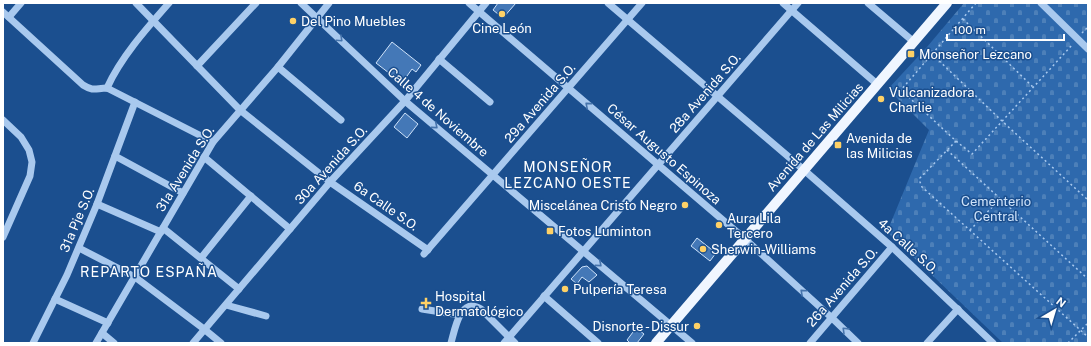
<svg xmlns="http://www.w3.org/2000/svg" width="1091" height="346" font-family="'Public Sans',sans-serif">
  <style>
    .cemetery { fill: url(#cemetery-stones) }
    .building { fill: #4478b7; stroke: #cfe3fa }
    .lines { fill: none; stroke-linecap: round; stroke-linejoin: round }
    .path { stroke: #a9c9ee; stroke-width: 1.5; stroke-dasharray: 2 3; stroke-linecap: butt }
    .minor { stroke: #a9c9ee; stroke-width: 7 }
    .major { stroke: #f0f6ff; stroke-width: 10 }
    .oneway { stroke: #4674ac }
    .poi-dot { fill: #ffd166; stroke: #1b4f8f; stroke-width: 1.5 }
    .labels { text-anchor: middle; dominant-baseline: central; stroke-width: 3; stroke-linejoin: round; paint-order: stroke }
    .poi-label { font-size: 13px; fill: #fff; stroke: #1b4f8f; text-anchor: start }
    .street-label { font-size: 13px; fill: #fff; stroke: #1b4f8f }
    .park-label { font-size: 13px; fill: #cfe3fa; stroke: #1b4f8f }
    .neighbourhood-label { font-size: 14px; letter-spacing: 1px; fill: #fff; stroke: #1b4f8f }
  </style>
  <defs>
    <pattern id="cemetery-stones" width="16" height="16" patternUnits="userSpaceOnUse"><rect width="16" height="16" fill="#2e69ad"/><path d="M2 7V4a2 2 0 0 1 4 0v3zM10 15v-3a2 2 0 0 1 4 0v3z" fill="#4d80b9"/></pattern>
  </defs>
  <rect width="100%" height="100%" fill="#1b4f8f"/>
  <path class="cemetery" d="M 964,3 L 1088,3 L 1088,343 L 1003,343 L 887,232 L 929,130 L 888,89 L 927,47 Z"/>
  <g class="building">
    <path d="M 498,3 L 516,3 L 503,18 L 493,10 Z"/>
    <path d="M 392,42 L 421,65 L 416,72 L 412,69 L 402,83 L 376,63 Z"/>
    <path d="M 405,113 L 418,124 L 407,138 L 394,127 Z"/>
    <path d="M 697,238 L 716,253 L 710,261 L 691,246 Z"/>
    <path d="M 587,266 L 597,275 L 589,282 L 582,277 L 577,284 L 571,279 L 582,267 Z"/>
    <path d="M 636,328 L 644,334 L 637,343 L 630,343 L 627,340 Z"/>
  </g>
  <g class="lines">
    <g class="path">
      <path d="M 976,3 L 901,90 L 956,141 L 972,154 L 1073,44"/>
      <path d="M 963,19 L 1033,87"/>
      <path d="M 1082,33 L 1088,27"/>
      <path d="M 932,54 L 1002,121 L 1088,200"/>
      <path d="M 956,141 L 920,178 L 920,182 L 922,187 L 1088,337"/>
      <path d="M 947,150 L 1088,279"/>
      <path d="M 970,230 L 1000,199"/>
      <path d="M 1068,343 L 1088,323"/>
    </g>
    <g class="minor">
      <path d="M 136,3 L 240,110 L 330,182 L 428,250"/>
      <path d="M 301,3 L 405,101 L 692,343"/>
      <path d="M 469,3 L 745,239 L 832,318 L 858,343"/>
      <path d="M 608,3 L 804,170 L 892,247 L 993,343"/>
      <path d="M 783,3 L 877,84"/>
      <path d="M 868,3 L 914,42"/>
      <path d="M 1041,3 L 1088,49"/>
      <path d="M 3,12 L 83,85 C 94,92 96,88 107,88 L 213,142"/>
      <path d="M 9,17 L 21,3"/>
      <path d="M 439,59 L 490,102"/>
      <path d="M 197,66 L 256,3"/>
      <path d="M 278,67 L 341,120"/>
      <path d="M 107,88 C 121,57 147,28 169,3"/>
      <path d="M 3,120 L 21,137 L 29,150 L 32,162 L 30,176 L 3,237"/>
      <path d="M 115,156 L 183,193"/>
      <path d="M 204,157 L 290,229"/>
      <path d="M 97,204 L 161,232"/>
      <path d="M 163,228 L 239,289"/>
      <path d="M 79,248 L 135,277 L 204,329 L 221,343"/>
      <path d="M 424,254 L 642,3"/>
      <path d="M 201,258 L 251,196"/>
      <path d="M 544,296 L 598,343"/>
      <path d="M 55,299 L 108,323"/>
      <path d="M 226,305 L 266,316"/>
      <path d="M 422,309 L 460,315"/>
      <path d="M 102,333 L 114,343"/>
      <path d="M 33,343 L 67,275 L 97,204 L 135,102"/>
      <path d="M 96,343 L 213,142 L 278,67 L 329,3"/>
      <path d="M 193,343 L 330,182 L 405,101 L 486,3"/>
      <path d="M 451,343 C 455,329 460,296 481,309 L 515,343"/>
      <path d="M 504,343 L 798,3"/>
      <path d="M 810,343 L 892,247"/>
      <path d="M 927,343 L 958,309"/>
    </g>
    <path class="major" d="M 656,343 L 947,3"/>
  </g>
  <defs><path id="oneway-chevron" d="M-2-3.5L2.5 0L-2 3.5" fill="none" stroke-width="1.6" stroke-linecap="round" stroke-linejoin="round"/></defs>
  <g class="oneway">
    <use href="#oneway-chevron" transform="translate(340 39) rotate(43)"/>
    <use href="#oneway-chevron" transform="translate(588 105) rotate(-139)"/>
    <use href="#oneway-chevron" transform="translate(435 126) rotate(40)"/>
    <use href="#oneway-chevron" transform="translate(599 264) rotate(40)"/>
    <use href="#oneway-chevron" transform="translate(803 292) rotate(-138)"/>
    <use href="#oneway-chevron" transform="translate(845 330) rotate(-136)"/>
  </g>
  <g class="poi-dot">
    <circle cx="502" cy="14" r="4"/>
    <circle cx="293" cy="21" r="4"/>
    <rect x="907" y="50" width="8" height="8" rx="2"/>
    <circle cx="881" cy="99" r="4"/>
    <rect x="834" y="141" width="8" height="8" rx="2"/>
    <circle cx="685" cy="205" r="4"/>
    <circle cx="719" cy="225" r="4"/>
    <rect x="546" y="227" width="8" height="8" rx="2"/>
    <circle cx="703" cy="249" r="4"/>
    <circle cx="565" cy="289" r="4"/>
    <path d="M424 297h4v4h4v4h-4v4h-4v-4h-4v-4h4z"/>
    <circle cx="697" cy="326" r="4"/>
  </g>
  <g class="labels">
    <g class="poi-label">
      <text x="301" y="21">Del Pino Muebles</text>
      <text x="502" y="28" text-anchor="middle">Cine León</text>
      <text x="919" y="54">Monseñor Lezcano</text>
      <text x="889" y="92">Vulcanizadora<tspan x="889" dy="15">Charlie</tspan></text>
      <text x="846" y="138">Avenida de<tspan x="846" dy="15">las Milicias</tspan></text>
      <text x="677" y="205" text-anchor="end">Miscelánea Cristo Negro</text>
      <text x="727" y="218">Aura Lila<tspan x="727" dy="15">Tercero</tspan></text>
      <text x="558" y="231">Fotos Luminton</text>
      <text x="711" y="249">Sherwin-Williams</text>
      <text x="573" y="289">Pulpería Teresa</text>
      <text x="435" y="296">Hospital<tspan x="435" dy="15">Dermatológico</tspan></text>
      <text x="689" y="326" text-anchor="end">Disnorte - Dissur</text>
    </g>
    <g class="street-label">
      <text transform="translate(705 93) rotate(-49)">28a Avenida S.O.</text>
      <text transform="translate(540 103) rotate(-49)">29a Avenida S.O.</text>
      <text transform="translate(438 112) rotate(41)">Calle 4 de Noviembre</text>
      <text transform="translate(815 137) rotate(-49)">Avenida de Las Milicias</text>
      <text transform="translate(664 154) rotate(41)">César Augusto Espinoza</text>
      <text transform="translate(331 165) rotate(-48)">30a Avenida S.O.</text>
      <text transform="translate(185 169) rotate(-58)">31a Avenida S.O.</text>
      <text transform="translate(386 206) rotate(35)">6a Calle S.O.</text>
      <text transform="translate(77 220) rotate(-67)">31a Pje S.O.</text>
      <text transform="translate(908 246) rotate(42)">4a Calle S.O.</text>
      <text transform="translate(842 287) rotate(-49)">26a Avenida S.O.</text>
    </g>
    <g class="park-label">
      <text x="996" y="201">Cementerio<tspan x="996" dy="15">Central</tspan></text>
    </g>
    <g class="neighbourhood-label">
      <text x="568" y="167">MONSEÑOR<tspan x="568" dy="16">LEZCANO OESTE</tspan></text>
      <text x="149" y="272">REPARTO ESPAÑA</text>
    </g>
  </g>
  <rect width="1091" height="346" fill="none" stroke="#ffffff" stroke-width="8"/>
  <g transform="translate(1055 310) rotate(38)" stroke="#1b4f8f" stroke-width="3" paint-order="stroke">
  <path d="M0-3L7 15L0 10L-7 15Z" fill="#ffffff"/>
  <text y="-6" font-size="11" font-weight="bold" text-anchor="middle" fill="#ffffff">N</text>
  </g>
  <path d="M947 34v6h117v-6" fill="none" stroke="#ffffff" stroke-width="2"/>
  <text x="953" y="34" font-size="12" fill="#ffffff" stroke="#1b4f8f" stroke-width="3" paint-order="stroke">100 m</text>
</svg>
